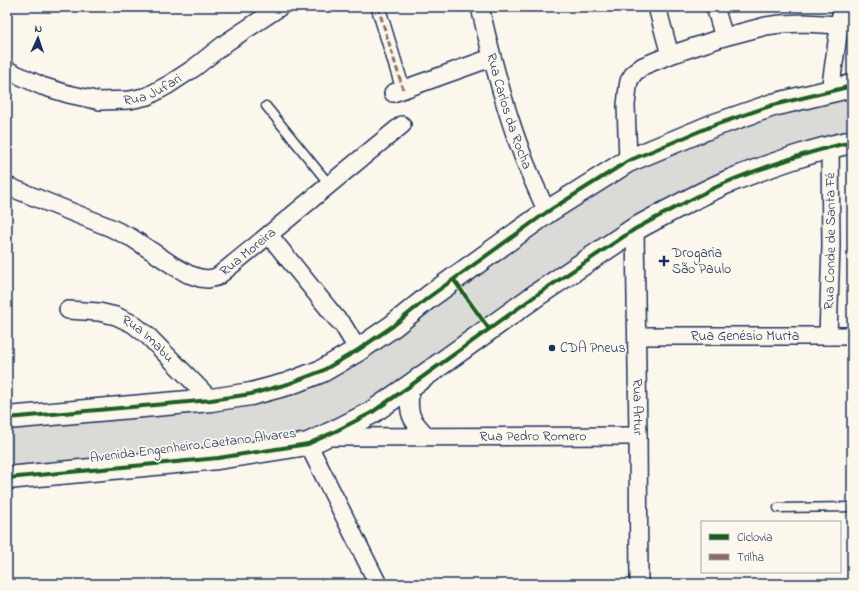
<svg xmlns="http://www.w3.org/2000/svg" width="859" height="591" font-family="'Indie Flower',sans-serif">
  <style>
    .green { fill: #dadad7; stroke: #7a849a }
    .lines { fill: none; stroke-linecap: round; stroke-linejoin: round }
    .service-casing { stroke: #1b2f5e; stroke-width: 11 }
    .pedestrian-casing { stroke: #1b2f5e; stroke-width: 16 }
    .minor-casing { stroke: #1b2f5e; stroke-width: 20 }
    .primary-casing { stroke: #1b2f5e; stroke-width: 25 }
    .service { stroke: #fbf7ec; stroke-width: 8 }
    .pedestrian { stroke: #fbf7ec; stroke-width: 13 }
    .minor { stroke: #fbf7ec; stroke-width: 17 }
    .primary { stroke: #fbf7ec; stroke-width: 22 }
    .quiet { stroke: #8d6e63; stroke-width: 3; stroke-dasharray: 6 3; stroke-linecap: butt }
    .cycleway-casing { stroke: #fbf7ec; stroke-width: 6 }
    .cycleway { stroke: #1b5e20; stroke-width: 4 }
    .poi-dot { fill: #1b2f5e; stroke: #fbf7ec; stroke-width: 1.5 }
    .labels { text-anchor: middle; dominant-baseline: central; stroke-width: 3.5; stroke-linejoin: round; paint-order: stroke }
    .street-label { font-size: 14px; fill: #1b2f5e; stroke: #fbf7ec }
    .poi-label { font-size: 14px; fill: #1b2f5e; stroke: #fbf7ec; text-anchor: start }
  </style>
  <rect width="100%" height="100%" fill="#fbf7ec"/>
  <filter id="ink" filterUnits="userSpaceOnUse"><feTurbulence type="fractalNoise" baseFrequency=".025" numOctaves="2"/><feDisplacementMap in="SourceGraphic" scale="8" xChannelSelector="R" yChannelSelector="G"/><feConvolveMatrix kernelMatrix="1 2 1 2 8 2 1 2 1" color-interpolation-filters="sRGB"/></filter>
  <g filter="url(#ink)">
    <path class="green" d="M 852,97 L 852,137 L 763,159 L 632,218 L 368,406 L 303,437 L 209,450 L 7,469 L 7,427 L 288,395 L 348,369 L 434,304 L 547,223 L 640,165 L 778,113 Z"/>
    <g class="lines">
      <defs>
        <g id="service">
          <path d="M 266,106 L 329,184"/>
          <path d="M 778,508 L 852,507"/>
        </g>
        <path id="pedestrian" d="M 378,7 L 403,89"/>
        <g id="minor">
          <path id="s1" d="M 480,7 C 491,55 503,104 521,151 C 528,171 538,192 547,212"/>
          <path d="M 657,7 L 670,55"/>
          <path d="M 715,7 L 724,37"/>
          <path id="s2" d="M 7,70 L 42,86 L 68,94 L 100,101 L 130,100 L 148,96 L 168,85 L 194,68 L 227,42 L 280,7"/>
          <path d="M 830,91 L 842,7"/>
          <path d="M 393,93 L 491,58"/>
          <path d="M 628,161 L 626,105 L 628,87 L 629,81 L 634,73 L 643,66 L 670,55 L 724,37 L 766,26 L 781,24 L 804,23 L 840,25"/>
          <path id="s3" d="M 7,186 L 109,227 L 132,238 L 174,266 L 188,274 L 200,278 L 208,279 L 217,277 C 279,227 340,175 402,125"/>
          <path id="s4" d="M 635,229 L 638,436 L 639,584"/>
          <path d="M 269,235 L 336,318 L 343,325 L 358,350"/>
          <path id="s5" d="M 68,310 L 99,312 L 116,316 L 133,324 L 148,336 L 211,400"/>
          <path id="s6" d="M 637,336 L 852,336"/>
          <path id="s7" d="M 828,336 L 831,246 L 830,146"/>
          <path d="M 410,386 C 410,398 407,411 414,421 C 418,427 423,432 427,436"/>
          <path id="s8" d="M 325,437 L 638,436"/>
          <path d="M 308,444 L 378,584"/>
        </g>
        <g id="primary">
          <path d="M 7,418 L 211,400 L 251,394 L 288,384 L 322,371 L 358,350 L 393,326 L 429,297 L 547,212 L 628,161 L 712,126 L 773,105 L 852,86"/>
          <path d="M 7,478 L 218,458 L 308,444 L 336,431 L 371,413 L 410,386 L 538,294 L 635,229 C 665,213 694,197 725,183 C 748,173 772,165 796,157 C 815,151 833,146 852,142"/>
        </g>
      </defs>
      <use href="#service" class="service-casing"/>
      <use href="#pedestrian" class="pedestrian-casing"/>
      <use href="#minor" class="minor-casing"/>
      <use href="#primary" class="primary-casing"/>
      <use href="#service" class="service"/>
      <use href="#pedestrian" class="pedestrian"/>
      <use href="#minor" class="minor"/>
      <use href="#primary" class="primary"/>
      <path class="quiet" d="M 378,7 L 403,89"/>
      <defs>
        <g id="cycleway">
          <path d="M 454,280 L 489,329"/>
          <path d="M 7,418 L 211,400 L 251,394 L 288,384 L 322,371 L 358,350 L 393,326 L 429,297 L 547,212 L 628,161 L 712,126 L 773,105 L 852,86"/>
          <path d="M 7,478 L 218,458 L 308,444 L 336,431 L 371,413 L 410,386 L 538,294 L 635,229 C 665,213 694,197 725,183 C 748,173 772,165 796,157 C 815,151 833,146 852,142"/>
        </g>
      </defs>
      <use href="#cycleway" class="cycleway-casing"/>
      <use href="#cycleway" class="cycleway"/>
    </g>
  </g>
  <g class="poi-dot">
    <path d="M662 255h4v4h4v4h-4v4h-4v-4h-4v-4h4z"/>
    <circle cx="552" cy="348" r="4"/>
  </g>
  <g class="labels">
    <g class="street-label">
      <text stroke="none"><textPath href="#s2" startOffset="153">Rua Jufari</textPath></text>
      <text stroke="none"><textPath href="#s1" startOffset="108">Rua Carlos da Rocha</textPath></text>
      <text stroke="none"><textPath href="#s7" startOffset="95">Rua Conde de Santa Fé</textPath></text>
      <text stroke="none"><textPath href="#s3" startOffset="272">Rua Moreira</textPath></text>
      <text stroke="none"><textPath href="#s6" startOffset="108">Rua Genésio Murta</textPath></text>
      <text stroke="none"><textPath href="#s5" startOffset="88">Rua Imabu</textPath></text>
      <text stroke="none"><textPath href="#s4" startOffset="178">Rua Artur</textPath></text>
      <text stroke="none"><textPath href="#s8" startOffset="208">Rua Pedro Romero</textPath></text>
      <text transform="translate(193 446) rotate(-7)">Avenida Engenheiro Caetano Alvares</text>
    </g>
    <g class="poi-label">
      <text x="672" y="253">Drogaria<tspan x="672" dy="16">São Paulo</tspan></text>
      <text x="560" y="348">CDA Pneus</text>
    </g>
  </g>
  <rect width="859" height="591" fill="none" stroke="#fbf7ec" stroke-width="24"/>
  <rect x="12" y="12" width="835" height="567" fill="none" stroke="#1b2f5e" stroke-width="1.5" filter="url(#ink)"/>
  <rect x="701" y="521" width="140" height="52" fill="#fbf7ec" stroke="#a1a7b3"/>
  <rect x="709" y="534" width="20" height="6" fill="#1b5e20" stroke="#a1a7b3"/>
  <text x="737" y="541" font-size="12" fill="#1b2f5e">Ciclovia</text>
  <rect x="709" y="554" width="20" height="6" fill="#8d6e63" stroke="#a1a7b3"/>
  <text x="737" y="561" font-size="12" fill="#1b2f5e">Trilha</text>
  <g transform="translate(38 38) rotate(3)" stroke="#fbf7ec" stroke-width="3" paint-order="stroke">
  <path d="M0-3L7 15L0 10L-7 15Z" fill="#1b2f5e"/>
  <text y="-6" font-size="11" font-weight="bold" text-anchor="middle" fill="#1b2f5e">N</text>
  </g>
</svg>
